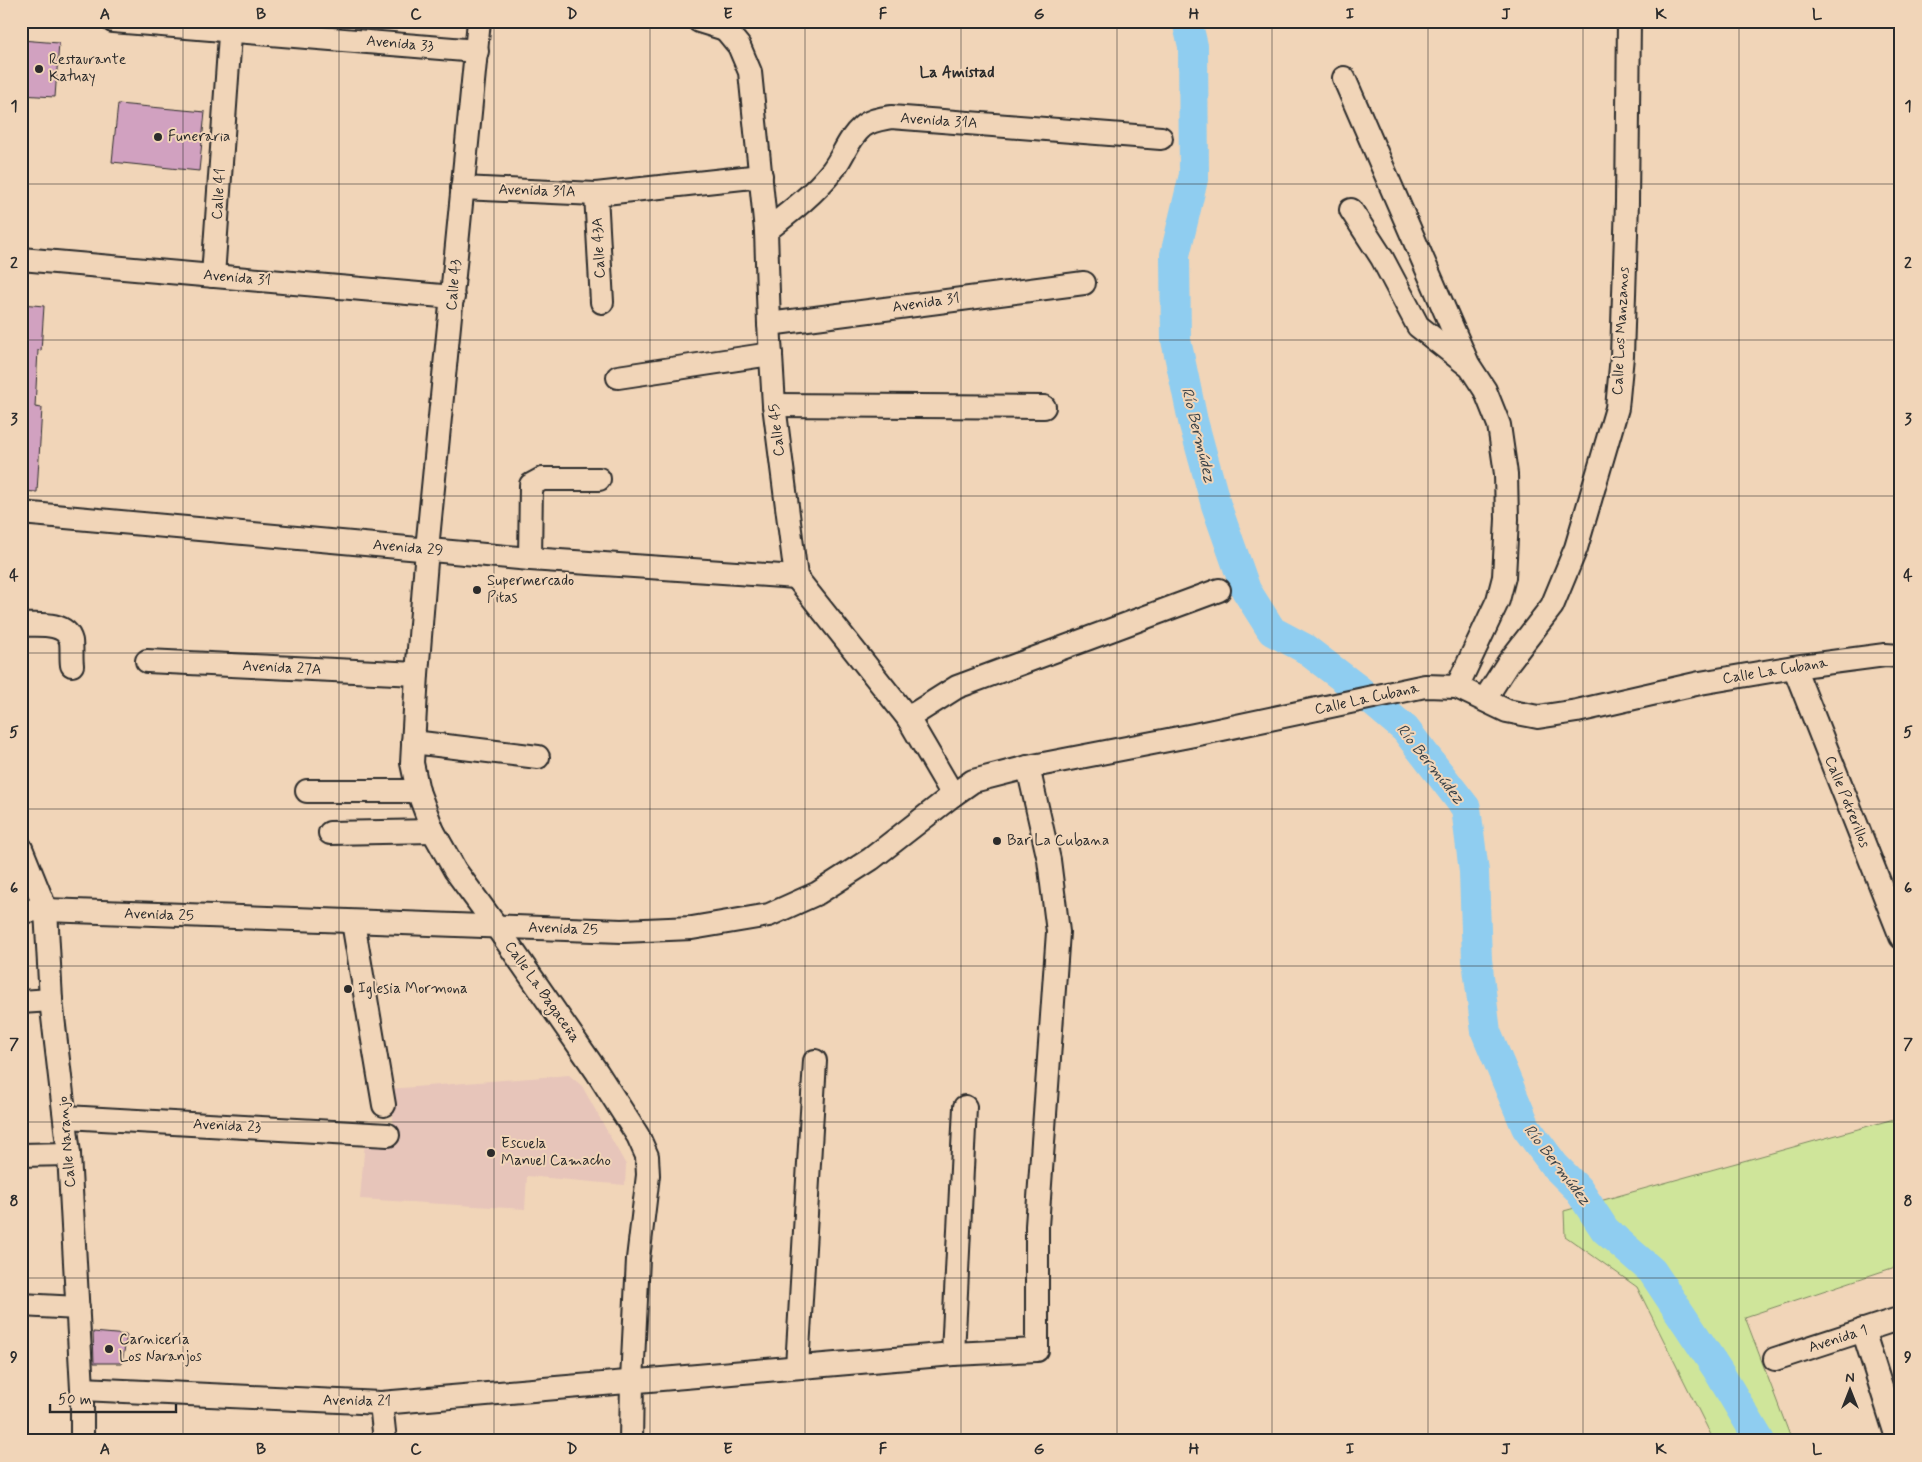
<svg xmlns="http://www.w3.org/2000/svg" width="1922" height="1462" font-family="Mynerve,sans-serif">
  <style>
    .built { fill: #e7c5ba }
    .green { fill: #cfe59a; stroke: #7d8862 }
    .lines { fill: none; stroke-linecap: round; stroke-linejoin: round }
    .river { stroke: #8fcdf0; stroke-width: 30 }
    .building { fill: #d1a1c0; stroke: #2b2b2b }
    .minor-casing { stroke: #2b2b2b; stroke-width: 26 }
    .minor { stroke: #f1d5b8; stroke-width: 22 }
    .grid { fill: none; stroke: #2b2b2b; stroke-width: 1; stroke-opacity: 0.55 }
    .poi-dot { fill: #2b2b2b; stroke: #f1d5b8; stroke-width: 2 }
    .labels { text-anchor: middle; dominant-baseline: central; stroke-width: 4; stroke-linejoin: round; paint-order: stroke }
    .street-label { font-size: 15px; fill: #2b2b2b; stroke: #f1d5b8 }
    .poi-label { font-size: 15px; fill: #2b2b2b; stroke: #f1d5b8; text-anchor: start }
    .neighbourhood-label { font-size: 16px; font-weight: bold; fill: #2b2b2b; stroke: #f1d5b8 }
    .water-label { font-size: 16px; font-style: italic; fill: #3a4349; stroke: #f1d5b8 }
    .neatline { fill: none; stroke: #2b2b2b; stroke-width: 2 }
    .grid-label { font-size: 16px; text-anchor: middle; font-weight: bold; fill: #2b2b2b }
  </style>
  <rect width="100%" height="100%" fill="#f1d5b8"/>
  <filter id="ink" filterUnits="userSpaceOnUse"><feTurbulence type="fractalNoise" baseFrequency=".02" numOctaves="2"/><feDisplacementMap in="SourceGraphic" scale="10" xChannelSelector="R" yChannelSelector="G"/><feConvolveMatrix kernelMatrix="1 2 1 2 8 2 1 2 1" color-interpolation-filters="sRGB"/></filter>
  <g filter="url(#ink)">
    <path class="built" d="M 569,1075 L 582,1086 L 626,1165 L 625,1185 L 527,1176 L 525,1209 L 360,1199 L 365,1141 L 396,1141 L 389,1089 Z"/>
    <path class="green" d="M 1901,1117 L 1901,1265 L 1745,1317 L 1792,1441 L 1714,1441 L 1637,1287 L 1565,1236 L 1564,1211 Z"/>
    <g class="lines">
      <path class="river" d="M 1187,21 L 1193,46 L 1194,175 L 1175,255 L 1176,340 L 1193,421 L 1216,505 L 1246,590 L 1272,631 L 1304,648 L 1359,690 L 1405,729 L 1466,808 L 1474,872 L 1477,960 L 1486,1032 L 1526,1127 L 1554,1165 L 1578,1189 L 1605,1230 L 1652,1271 L 1717,1369 L 1760,1441"/>
    </g>
    <g class="building">
      <path d="M 21,40 L 59,43 L 55,97 L 21,95 Z"/>
      <path d="M 118,104 L 205,112 L 199,171 L 112,162 Z"/>
      <path d="M 21,304 L 44,306 L 41,351 L 38,350 L 35,407 L 42,408 L 37,492 L 21,491 Z"/>
      <path d="M 93,1332 L 127,1335 L 122,1363 L 94,1363 Z"/>
    </g>
    <g class="lines">
      <defs>
        <g id="minor">
          <path d="M 113,21 L 477,51"/>
          <path d="M 479,21 L 427,549 L 417,674 L 412,763 L 418,791 L 433,831 L 455,870 L 496,926 L 597,1072 L 638,1136 L 647,1156 L 648,1175 L 638,1259 L 632,1381 L 631,1441"/>
          <path d="M 699,21 L 725,29"/>
          <path d="M 726,21 L 725,29 L 739,46 L 750,72 L 766,231 L 769,324 L 774,405 L 796,577 L 908,718 L 953,795"/>
          <path d="M 1344,78 L 1468,364"/>
          <path d="M 462,188 L 596,194 L 761,176"/>
          <path d="M 596,194 L 602,302"/>
          <path d="M 1351,210 L 1382,258 L 1418,326 L 1470,367 L 1485,390 L 1499,425 L 1506,474 L 1507,519 L 1504,577 L 1498,600 L 1457,687"/>
          <path d="M 766,231 C 789,213 813,195 832,171 C 843,157 848,139 862,127 C 870,120 881,119 891,117 L 1161,138"/>
          <path d="M 21,259 L 453,297"/>
          <path d="M 213,276 L 231,21"/>
          <path d="M 769,324 L 1084,283"/>
          <path d="M 618,377 L 771,354"/>
          <path d="M 774,405 L 1044,407"/>
          <path d="M 21,513 L 530,559 L 796,577"/>
          <path d="M 530,559 L 531,485 L 542,479 L 599,479"/>
          <path d="M 21,625 C 37,625 66,621 71,641 C 72,649 71,658 72,665"/>
          <path d="M 147,661 L 417,674"/>
          <path d="M 1794,667 L 1901,937"/>
          <path d="M 1485,699 L 1508,663 L 1552,606 L 1576,548 L 1617,408 L 1622,356 L 1627,202 L 1629,21"/>
          <path d="M 908,718 L 957,687 L 1219,590"/>
          <path d="M 413,742 L 538,757"/>
          <path d="M 307,791 L 418,791"/>
          <path d="M 330,833 L 433,831"/>
          <path d="M 21,848 L 46,910 L 51,1000 L 69,1154 L 82,1389 L 82,1441"/>
          <path d="M 21,911 L 46,910 L 622,931 L 692,928 L 769,915 L 818,893 L 871,859 L 953,795 L 973,781 L 1028,767 L 1194,735 L 1425,686 L 1457,687 L 1507,711 L 1538,717 L 1577,711 L 1700,683 L 1794,667 L 1885,655 L 1901,656"/>
          <path d="M 353,922 L 384,1105"/>
          <path d="M 21,1002 L 51,1000"/>
          <path d="M 66,1117 L 388,1135"/>
          <path d="M 21,1155 L 69,1154"/>
          <path d="M 21,1305 L 78,1308"/>
          <path d="M 1863,1330 L 1898,1441"/>
          <path d="M 953,1354 L 965,1107"/>
          <path d="M 1775,1359 L 1901,1318"/>
          <path d="M 797,1367 L 815,1061"/>
          <path d="M 82,1389 L 381,1403 L 953,1354 L 1037,1350 L 1037,1226 L 1058,932 L 1049,860 L 1028,767"/>
          <path d="M 381,1403 L 385,1441"/>
        </g>
      </defs>
      <use href="#minor" class="minor-casing"/>
      <use href="#minor" class="minor"/>
    </g>
  </g>
  <path class="grid" d="M 183,21 L 183,1441M 339,21 L 339,1441M 494,21 L 494,1441M 650,21 L 650,1441M 805,21 L 805,1441M 961,21 L 961,1441M 1117,21 L 1117,1441M 1272,21 L 1272,1441M 1428,21 L 1428,1441M 1583,21 L 1583,1441M 1739,21 L 1739,1441M 21,184 L 1901,184M 21,340 L 1901,340M 21,496 L 1901,496M 21,653 L 1901,653M 21,809 L 1901,809M 21,966 L 1901,966M 21,1122 L 1901,1122M 21,1278 L 1901,1278"/>
  <g class="poi-dot">
    <circle cx="39" cy="69" r="5"/>
    <circle cx="158" cy="137" r="5"/>
    <circle cx="477" cy="590" r="5"/>
    <circle cx="997" cy="841" r="5"/>
    <circle cx="348" cy="989" r="5"/>
    <circle cx="491" cy="1153" r="5"/>
    <circle cx="109" cy="1349" r="5"/>
  </g>
  <g class="labels">
    <g class="street-label">
      <text transform="translate(400 44) rotate(5)">Avenida 33</text>
      <text transform="translate(939 121) rotate(4)">Avenida 31A</text>
      <text transform="translate(537 191) rotate(2)">Avenida 31A</text>
      <text transform="translate(219 194) rotate(-86)">Calle 41</text>
      <text transform="translate(599 248) rotate(-93)">Calle 43A</text>
      <text transform="translate(237 278) rotate(5)">Avenida 31</text>
      <text transform="translate(454 285) rotate(-85)">Calle 43</text>
      <text transform="translate(926 303) rotate(-8)">Avenida 31</text>
      <text transform="translate(1621 331) rotate(-87)">Calle Los Manzanos</text>
      <text transform="translate(777 430) rotate(-96)">Calle 45</text>
      <text transform="translate(408 548) rotate(5)">Avenida 29</text>
      <text transform="translate(282 668) rotate(3)">Avenida 27A</text>
      <text transform="translate(1775 671) rotate(-9)">Calle La Cubana</text>
      <text transform="translate(1367 699) rotate(-12)">Calle La Cubana</text>
      <text transform="translate(1847 802) rotate(68)">Calle Potrerillos</text>
      <text transform="translate(159 915) rotate(2)">Avenida 25</text>
      <text transform="translate(563 929) rotate(2)">Avenida 25</text>
      <text transform="translate(542 992) rotate(55)">Calle La Bagaceña</text>
      <text transform="translate(227 1126) rotate(3)">Avenida 23</text>
      <text transform="translate(67 1142) rotate(-95)">Calle Naranjo</text>
      <text transform="translate(1838 1339) rotate(-18)">Avenida 1</text>
      <text transform="translate(357 1401) rotate(1)">Avenida 21</text>
    </g>
    <g class="poi-label">
      <text x="49" y="60">Restaurante<tspan x="49" dy="17">Katuay</tspan></text>
      <text x="168" y="137">Funeraria</text>
      <text x="487" y="581">Supermercado<tspan x="487" dy="17">Pitas</tspan></text>
      <text x="1007" y="841">Bar La Cubana</text>
      <text x="358" y="989">Iglesia Mormona</text>
      <text x="501" y="1144">Escuela<tspan x="501" dy="17">Manuel Camacho</tspan></text>
      <text x="119" y="1340">Carnicería<tspan x="119" dy="17">Los Naranjos</tspan></text>
    </g>
    <g class="neighbourhood-label">
      <text x="957" y="72">La Amistad</text>
    </g>
    <g class="water-label">
      <text transform="translate(1198 435) rotate(76)">Río Bermúdez</text>
      <text transform="translate(1430 764) rotate(51)">Río Bermúdez</text>
      <text transform="translate(1557 1165) rotate(52)">Río Bermúdez</text>
    </g>
  </g>
  <rect width="1922" height="1462" fill="none" stroke="#f1d5b8" stroke-width="55"/>
  <g transform="translate(1850 1390)" stroke="#f1d5b8" stroke-width="4" paint-order="stroke">
  <path d="M0-4L9 19L0 12L-9 19Z" fill="#2b2b2b"/>
  <text y="-8" font-size="14" font-weight="bold" text-anchor="middle" fill="#2b2b2b">N</text>
  </g>
  <path d="M50 1404v8h126v-8" fill="none" stroke="#2b2b2b" stroke-width="2.5"/>
  <text x="58" y="1404" font-size="15" fill="#2b2b2b" stroke="#f1d5b8" stroke-width="4" paint-order="stroke">50 m</text>
  <rect x="28" y="28" width="1866" height="1406" class="neatline"/>
  <g class="grid-label">
    <text x="105" y="19">A</text>
    <text x="261" y="19">B</text>
    <text x="416" y="19">C</text>
    <text x="572" y="19">D</text>
    <text x="728" y="19">E</text>
    <text x="883" y="19">F</text>
    <text x="1039" y="19">G</text>
    <text x="1194" y="19">H</text>
    <text x="1350" y="19">I</text>
    <text x="1506" y="19">J</text>
    <text x="1661" y="19">K</text>
    <text x="1817" y="19">L</text>
    <text x="14" y="111">1</text>
    <text x="1908" y="111">1</text>
    <text x="14" y="268">2</text>
    <text x="1908" y="268">2</text>
    <text x="14" y="424">3</text>
    <text x="1908" y="424">3</text>
    <text x="14" y="580">4</text>
    <text x="1908" y="580">4</text>
    <text x="14" y="737">5</text>
    <text x="1908" y="737">5</text>
    <text x="14" y="893">6</text>
    <text x="1908" y="893">6</text>
    <text x="14" y="1049">7</text>
    <text x="1908" y="1049">7</text>
    <text x="14" y="1206">8</text>
    <text x="1908" y="1206">8</text>
    <text x="14" y="1362">9</text>
    <text x="1908" y="1362">9</text>
    <text x="105" y="1454">A</text>
    <text x="261" y="1454">B</text>
    <text x="416" y="1454">C</text>
    <text x="572" y="1454">D</text>
    <text x="728" y="1454">E</text>
    <text x="883" y="1454">F</text>
    <text x="1039" y="1454">G</text>
    <text x="1194" y="1454">H</text>
    <text x="1350" y="1454">I</text>
    <text x="1506" y="1454">J</text>
    <text x="1661" y="1454">K</text>
    <text x="1817" y="1454">L</text>
  </g>
</svg>
